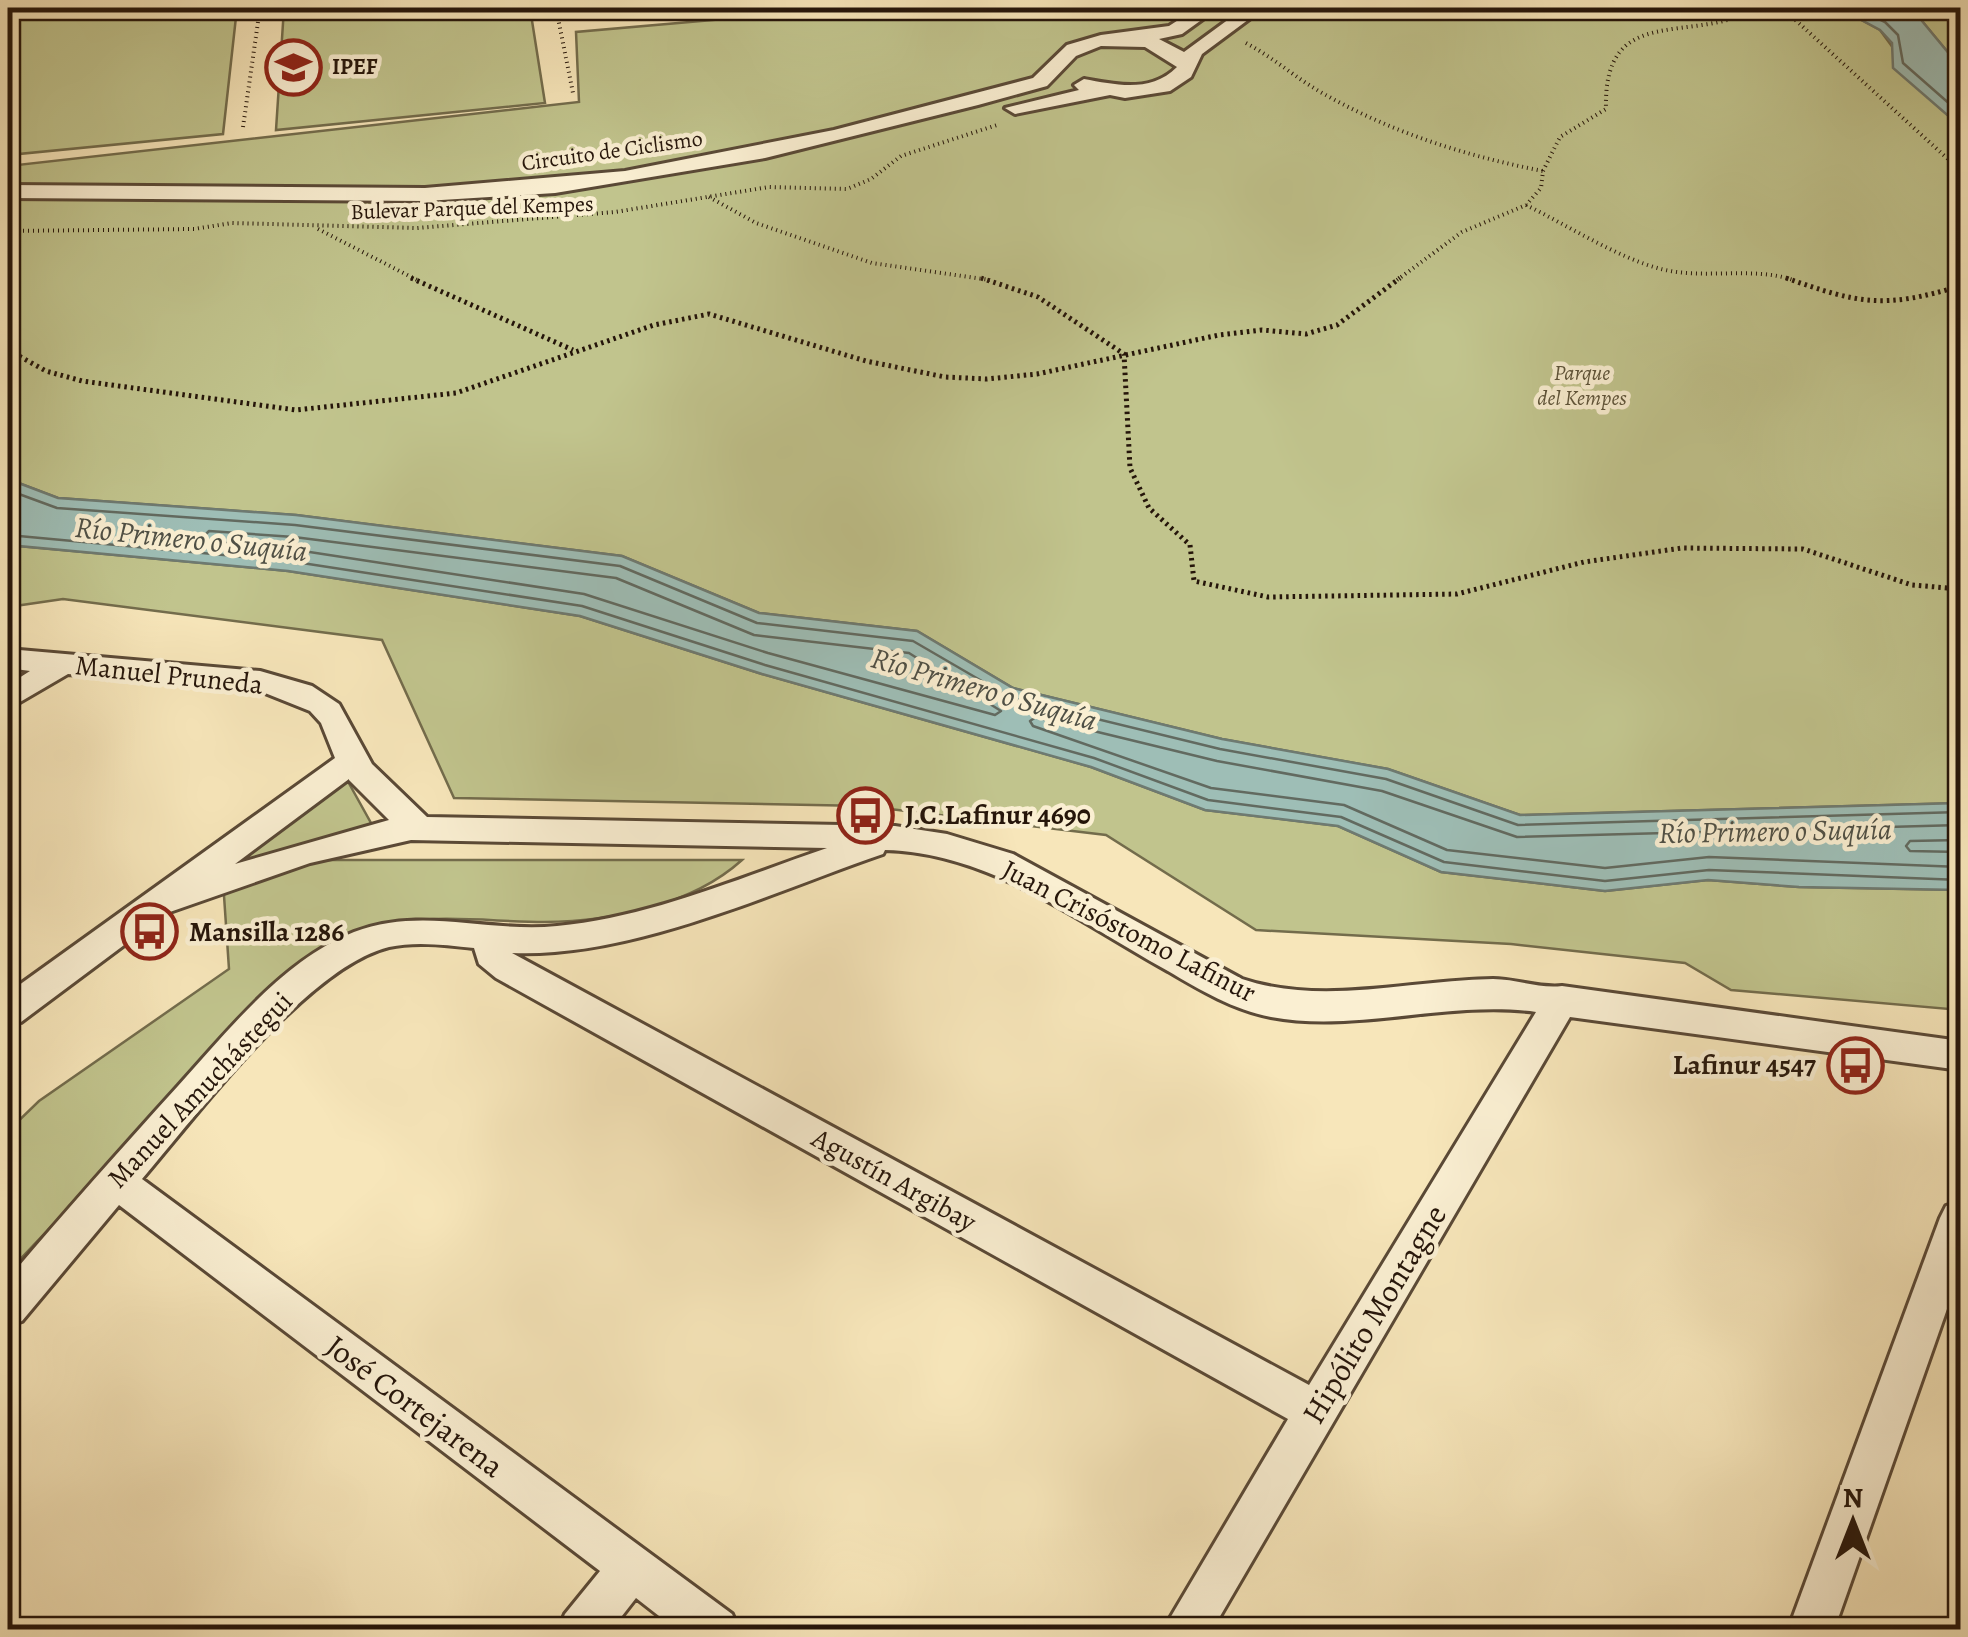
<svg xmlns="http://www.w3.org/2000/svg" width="1968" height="1637" font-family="Alegreya,serif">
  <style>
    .green { fill: #c1c48d; stroke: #736c4c; stroke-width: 2.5 }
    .water { fill: #9ebeb6; stroke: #6e7a71; stroke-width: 2.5 }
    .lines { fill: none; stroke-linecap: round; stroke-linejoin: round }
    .shore { stroke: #626a60; stroke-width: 2.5 }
    .street-casing { stroke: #5a4936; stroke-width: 6 }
    .path-far1 { stroke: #25150a; stroke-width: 4; stroke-dasharray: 1 4; stroke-linecap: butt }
    .path { stroke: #25150a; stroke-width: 5; stroke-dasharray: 2.5 4; stroke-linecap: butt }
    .street { fill: #faefd2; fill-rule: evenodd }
    .labels { text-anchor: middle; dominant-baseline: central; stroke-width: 9; stroke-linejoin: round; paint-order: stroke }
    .far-poi-label { font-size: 22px; font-weight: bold; fill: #25150a; stroke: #faefd2; text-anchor: start }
    .far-street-label { font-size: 22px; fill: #25150a; stroke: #faefd2 }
    .far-park-label { font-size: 22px; font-style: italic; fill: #5c5238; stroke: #faefd2 }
    .street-label { font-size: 28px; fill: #25150a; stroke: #faefd2 }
    .poi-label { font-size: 28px; font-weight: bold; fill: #25150a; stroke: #faefd2; text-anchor: start }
    .water-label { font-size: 30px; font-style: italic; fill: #4f5046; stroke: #faefd2 }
    .near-street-label { font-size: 32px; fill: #25150a; stroke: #faefd2 }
  </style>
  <rect width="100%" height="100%" fill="#f7e6ba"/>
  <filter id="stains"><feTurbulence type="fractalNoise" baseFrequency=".002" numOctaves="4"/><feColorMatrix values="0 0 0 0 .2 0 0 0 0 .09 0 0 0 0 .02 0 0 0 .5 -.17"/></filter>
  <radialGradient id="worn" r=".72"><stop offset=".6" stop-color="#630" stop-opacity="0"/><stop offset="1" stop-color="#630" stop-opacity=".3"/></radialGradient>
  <g class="green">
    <path d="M 8,8 L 237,8 L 223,134 L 8,155 Z"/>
    <path d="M 284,8 L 530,8 L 545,103 L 276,130 Z"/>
    <path d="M 850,8 L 1839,8 L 1880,30 L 1931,100 L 1960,126 L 1960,803 L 1520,815 L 1388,769 L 1222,739 L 1013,688 L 917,631 L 759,613 L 622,556 L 296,515 L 58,498 L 8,479 L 8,166 L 579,102 L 576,32 Z"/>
    <path d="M 1920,8 L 1960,8 L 1960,67 L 1922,21 Z"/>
    <path d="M 8,545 L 288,571 L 580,616 L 762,674 L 1091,767 L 1205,810 L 1338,826 L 1441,872 L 1605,891 L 1708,880 L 1799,887 L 1960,890 L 1960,1010 L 1731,990 L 1685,963 L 1511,944 L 1256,930 L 1106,835 L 865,806 L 454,798 L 382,640 L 63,599 L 8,607 Z"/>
    <path d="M 346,778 L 376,832 L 202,881 Z"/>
    <path d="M 321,860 L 742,860 C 691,906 612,921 544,922 C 482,922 414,909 355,935 C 294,961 236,1031 191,1079 C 130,1144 69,1208 8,1272 L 8,1131 L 39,1101 L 229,969 L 223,881 Z"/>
  </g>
  <g class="water">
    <path d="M 1839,8 L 1920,8 L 1922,21 L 1960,67 L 1960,126 L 1893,68 L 1892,43 L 1880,30 Z"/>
    <path d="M 8,479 L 58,498 L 296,515 L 622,556 L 759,613 L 917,631 L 1013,688 L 1222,739 L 1388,769 L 1520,815 L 1960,803 L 1960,890 L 1799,887 L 1708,880 L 1605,891 L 1441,872 L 1338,826 L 1205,810 L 1091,767 L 762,674 L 580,616 L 288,571 L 8,545 Z"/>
  </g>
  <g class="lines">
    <g class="shore">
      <path d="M 1856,8 L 1885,22 L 1898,35 L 1903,63 L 1960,113"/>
      <path d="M 8,490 L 57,508 L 295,525 L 620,566 L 757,623 L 913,641 L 1011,698 L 1220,749 L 1386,779 L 1518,825 L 1960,812"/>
      <path d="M 209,531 L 294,537 L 616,578 L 754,635 L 909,653 L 1001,711 L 995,715 L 768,653 L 584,594 L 290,549 L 208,541 L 204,536 Z"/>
      <path d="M 8,535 L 289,561 L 582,606 L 765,665 L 1094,758 L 1208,800 L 1341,817 L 1444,862 L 1605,881 L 1709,870 L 1960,880"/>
      <path d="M 1960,825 L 1517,837 L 1382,791 L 1217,761 L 1036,717 L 1030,721 L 1033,726 L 1211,788 L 1344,805 L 1447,850 L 1605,868 L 1709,857 L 1960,867"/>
      <path d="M 1960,840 L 1910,841 L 1906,846 L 1910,851 L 1960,852"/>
    </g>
    <defs>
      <g id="street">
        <path d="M 1197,8 L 1218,8 L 1182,34 L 1159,39 L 1184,52 L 1244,8 L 1264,8 L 1202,54 L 1191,77 L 1170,91 L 1125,98 L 1110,95 L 1015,114 L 1005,108 L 1079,90 L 1074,85 L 1084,79 C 1117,85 1151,93 1177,67 L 1145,47 L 1101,46 L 1076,56 L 1047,86 L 978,105 L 765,158 L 555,193 L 425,201 L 8,198 L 8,185 L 425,188 L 625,171 L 834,130 L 1033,78 L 1067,45 L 1101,35 L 1169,26 Z"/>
        <path d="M 8,649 L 260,671 L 312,686 L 339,704 L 372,764 L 427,817 L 895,826 L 947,834 L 1013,854 L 1242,979 C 1323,1006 1410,980 1493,979 C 1516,979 1540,989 1562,986 L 1960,1041 L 1960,1070 L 1570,1017 L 1212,1630 L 1163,1630 L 1288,1419 L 496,978 L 479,964 L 474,948 C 446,945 416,941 389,947 C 307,967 197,1115 142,1179 L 732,1614 L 739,1630 L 677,1630 L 636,1598 L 611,1630 L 558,1630 L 565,1614 L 600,1571 L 119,1205 L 22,1321 L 8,1326 L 8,1279 C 64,1213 120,1150 178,1086 C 229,1030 282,961 354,932 C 422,906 488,933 557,926 C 650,917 739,878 827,848 L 411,840 L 310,863 L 167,913 L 21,1022 L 8,1026 L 8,993 L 335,758 L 321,723 L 310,711 L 260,691 L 68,674 L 8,709 L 8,685 L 30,671 L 8,668 ZM 349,780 L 389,820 L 235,864 L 349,779 ZM 885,850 C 989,852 1081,923 1168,971 C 1200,990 1234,1010 1271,1017 C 1356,1033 1449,1000 1536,1012 L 1309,1385 L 512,953 C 633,958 769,893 883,854 Z"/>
        <path d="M 1960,1201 L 1960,1272 L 1834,1630 L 1788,1630 L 1940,1218 L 1946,1206 Z"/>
      </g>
    </defs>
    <use href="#street" class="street-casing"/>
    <g class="path-far1">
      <path d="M 556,8 L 573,93"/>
      <path d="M 1758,8 L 1791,16 L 1960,170"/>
      <path d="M 1246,43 C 1274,58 1297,79 1324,94 C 1393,133 1466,156 1543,171"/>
      <path d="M 243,127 L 260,8"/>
      <path d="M 709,197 L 756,223 L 872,263 L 990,280"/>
      <path d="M 1526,205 C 1567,225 1618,258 1661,269 C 1704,280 1752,266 1793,280"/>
      <path d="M 318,229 L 417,280"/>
      <path d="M 8,231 L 194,229 L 232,223 L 417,228 L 615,212 L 769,187 L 847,189 L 871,179 L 901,156 L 997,125"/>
      <path d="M 1397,280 L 1462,232 L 1526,205 L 1541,188 L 1543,171 L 1560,137 L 1606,109 C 1603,0 1693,46 1756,8"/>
    </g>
    <g class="path">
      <path d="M 411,278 L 573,350"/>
      <path d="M 981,278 L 1038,297 L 1124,354 L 1130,468 L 1149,508 L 1190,545 L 1194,581 L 1268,597 L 1457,594 L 1584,562 L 1682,548 L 1803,549 L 1912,585 L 1960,589"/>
      <path d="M 1786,278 C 1860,304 1884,309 1960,286"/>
      <path d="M 8,350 L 46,371 L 82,381 L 296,410 L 456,393 L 654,325 L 709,314 L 866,361 L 945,377 L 987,379 L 1037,374 L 1219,335 L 1262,330 L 1306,334 L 1337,325 L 1400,278"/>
    </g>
    <use href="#street" class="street"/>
  </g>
  <defs>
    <symbol id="university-ring" viewBox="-11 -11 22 22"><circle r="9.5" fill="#faefd2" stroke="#8f2418" stroke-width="1.5"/><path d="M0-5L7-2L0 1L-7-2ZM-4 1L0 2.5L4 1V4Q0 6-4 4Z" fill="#8f2418"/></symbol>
    <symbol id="bus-ring" viewBox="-11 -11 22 22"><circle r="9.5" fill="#faefd2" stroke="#8f2418" stroke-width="1.5"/><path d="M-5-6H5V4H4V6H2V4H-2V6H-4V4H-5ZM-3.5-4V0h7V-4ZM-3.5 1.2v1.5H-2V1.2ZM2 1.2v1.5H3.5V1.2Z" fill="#8f2418"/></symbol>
  </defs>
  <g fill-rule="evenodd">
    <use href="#university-ring" x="262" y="36" width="63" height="63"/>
    <use href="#bus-ring" x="834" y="784" width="63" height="63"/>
    <use href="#bus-ring" x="118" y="900" width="63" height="63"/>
    <use href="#bus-ring" x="1824" y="1034" width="63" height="63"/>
  </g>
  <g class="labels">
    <g class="far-poi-label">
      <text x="332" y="67">IPEF</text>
    </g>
    <g class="far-street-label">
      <text transform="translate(612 151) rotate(-8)">Circuito de Ciclismo</text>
      <text transform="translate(472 208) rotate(-2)">Bulevar Parque del Kempes</text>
    </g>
    <g class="far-park-label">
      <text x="1582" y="373">Parque<tspan x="1582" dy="25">del Kempes</tspan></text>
    </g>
    <g class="street-label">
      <text transform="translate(169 675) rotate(6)">Manuel Pruneda</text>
      <text transform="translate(1129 931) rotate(27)">Juan Crisóstomo Lafinur</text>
      <text transform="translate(200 1090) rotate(-47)">Manuel Amuchástegui</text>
      <text transform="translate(894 1180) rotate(29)">Agustín Argibay</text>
    </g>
    <g class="poi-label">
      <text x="905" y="815">J.C.Lafinur 4690</text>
      <text x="189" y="932">Mansilla 1286</text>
      <text x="1816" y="1065" text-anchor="end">Lafinur 4547</text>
    </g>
    <g class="water-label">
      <text transform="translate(191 539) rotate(6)">Río Primero o Suquía</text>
      <text transform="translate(984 689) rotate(16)">Río Primero o Suquía</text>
      <text transform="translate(1775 831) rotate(-1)">Río Primero o Suquía</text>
    </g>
    <g class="near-street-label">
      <text transform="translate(1374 1314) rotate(-59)">Hipólito Montagne</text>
      <text transform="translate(415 1406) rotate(37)">José Cortejarena</text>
    </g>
  </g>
  <rect width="1968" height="1637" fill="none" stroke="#f7e6ba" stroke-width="40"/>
  <rect x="10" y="10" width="1948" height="1617" fill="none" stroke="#25150a" stroke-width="5"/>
  <rect x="20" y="20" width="1928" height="1597" fill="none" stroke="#25150a" stroke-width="2.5"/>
  <g transform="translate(1853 1522)" stroke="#faefd2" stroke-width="8" paint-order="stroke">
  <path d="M0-8L18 38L0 25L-18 38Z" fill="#25150a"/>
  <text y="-15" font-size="28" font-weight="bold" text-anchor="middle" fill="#25150a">N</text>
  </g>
  <rect width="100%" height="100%" filter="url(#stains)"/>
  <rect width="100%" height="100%" fill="url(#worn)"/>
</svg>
